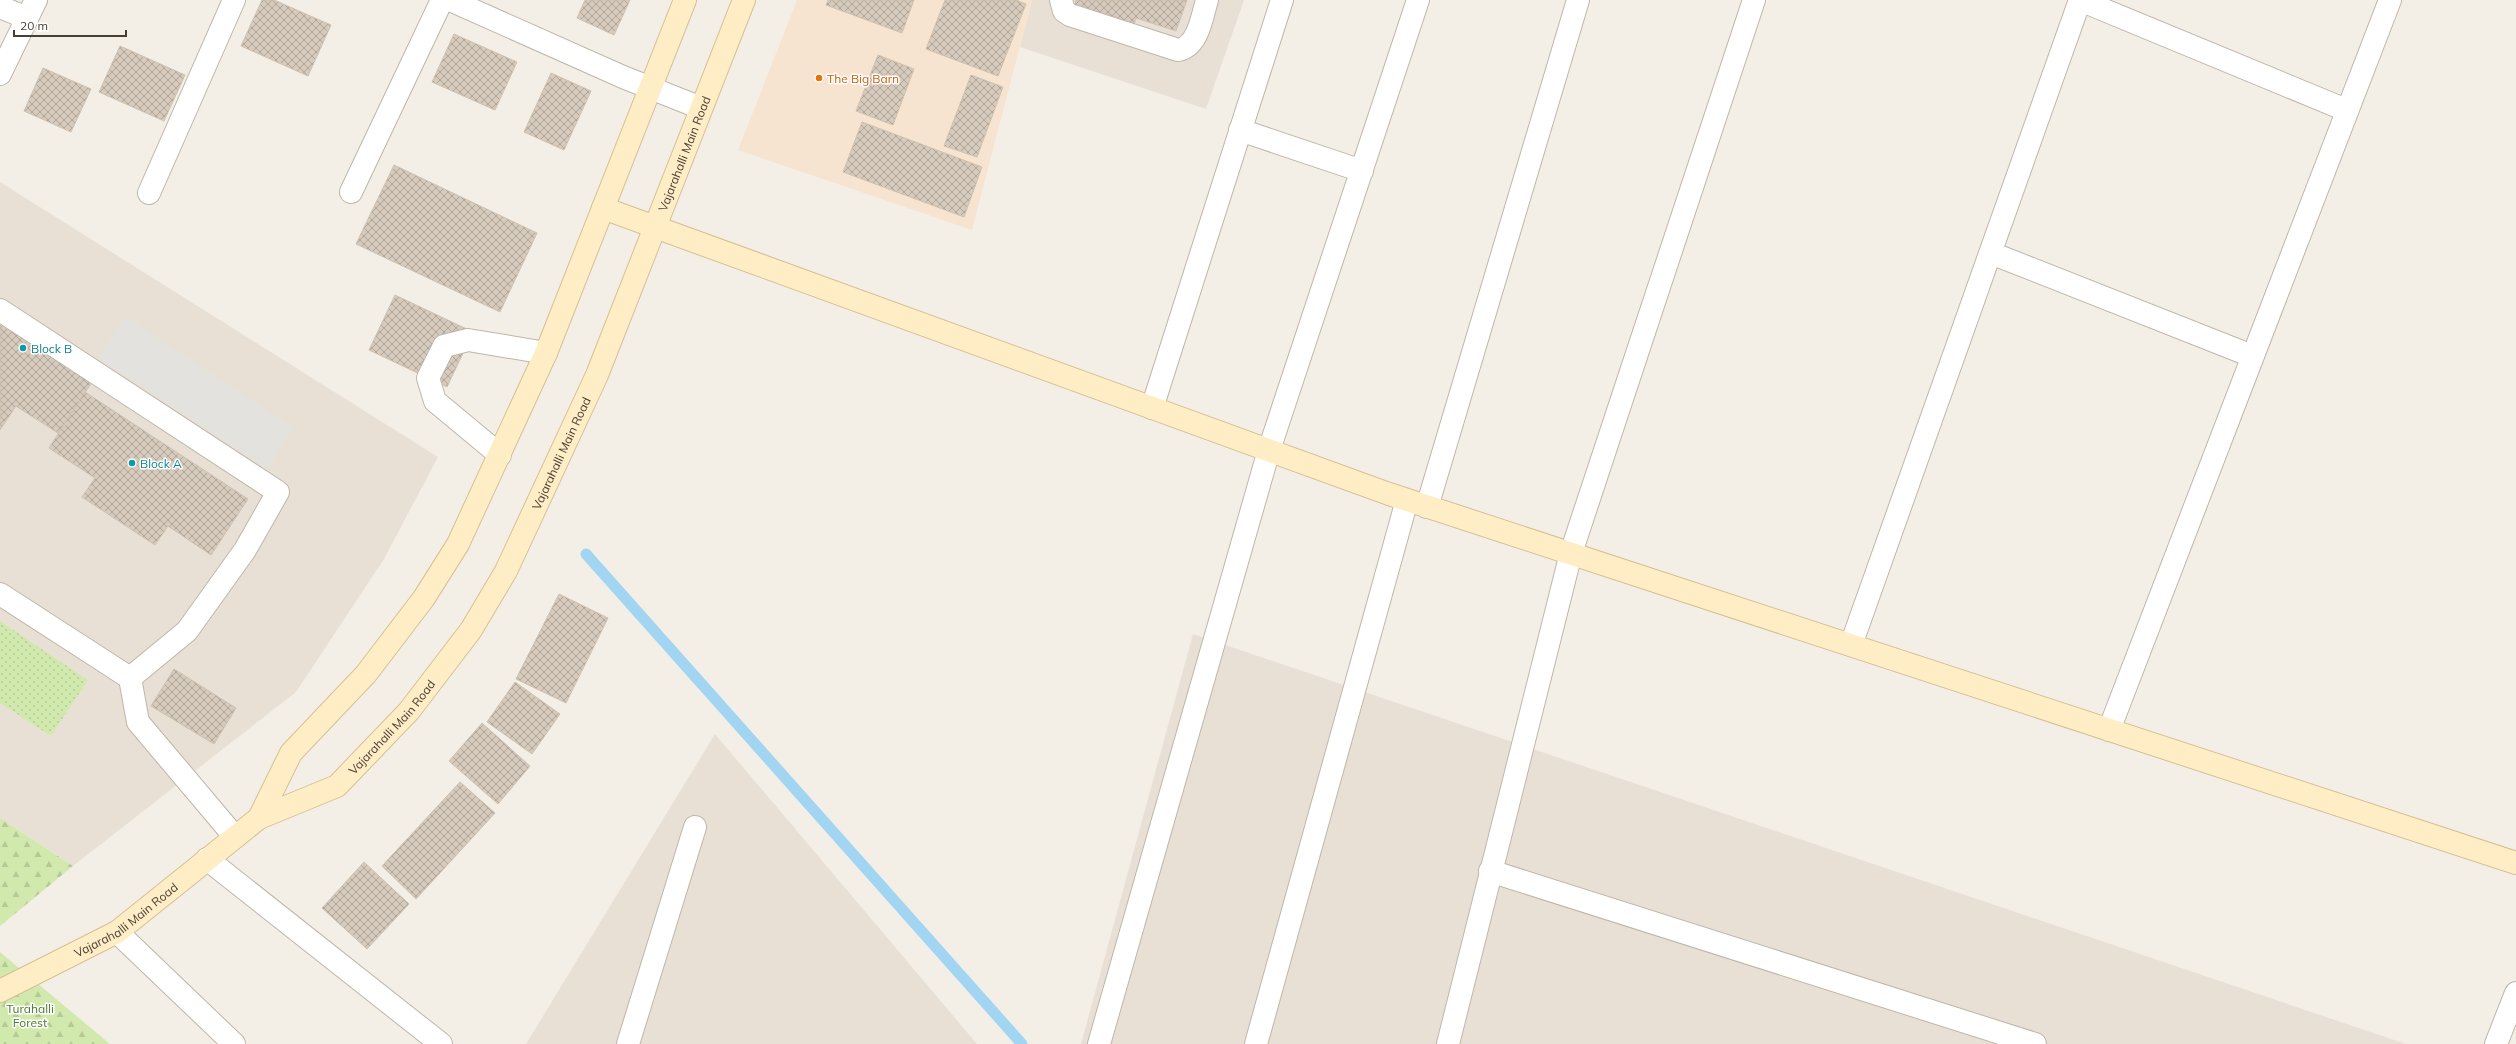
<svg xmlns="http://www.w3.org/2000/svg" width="2516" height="1044" font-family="Mulish,sans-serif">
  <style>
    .residential { fill: #e8e0d4 }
    .commercial { fill: #f6e4d1 }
    .forest { fill: url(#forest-firs) }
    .garden { fill: url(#garden-dots) }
    .parking { fill: #e4e2de }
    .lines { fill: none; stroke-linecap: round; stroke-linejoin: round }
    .stream { stroke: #a1d5f2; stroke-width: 11 }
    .building { fill: url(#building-cross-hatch); stroke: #d0c1af }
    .lane-casing { stroke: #bfb6a9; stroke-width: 24 }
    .street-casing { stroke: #bfb6a9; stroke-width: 24 }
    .secondary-casing { stroke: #d5c095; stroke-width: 24 }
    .lane { stroke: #fff; stroke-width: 22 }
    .street { stroke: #fff; stroke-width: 22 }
    .secondary { stroke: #ffeec5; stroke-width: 22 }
    .food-dot { fill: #e8710a; stroke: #fff; stroke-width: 1.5 }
    .culture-dot { fill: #0f9aa8; stroke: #fff; stroke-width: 1.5 }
    .labels { text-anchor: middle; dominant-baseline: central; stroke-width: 3; stroke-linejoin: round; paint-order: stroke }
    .food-label { font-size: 12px; fill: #c56008; stroke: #fff; text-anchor: start }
    .street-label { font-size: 12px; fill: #473f35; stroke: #fff }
    .culture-label { font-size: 12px; fill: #0d838f; stroke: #fff; text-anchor: start }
    .park-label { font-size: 12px; fill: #4b7a27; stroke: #fff }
  </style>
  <defs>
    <pattern id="forest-firs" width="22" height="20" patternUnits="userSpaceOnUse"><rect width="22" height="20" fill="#d2e9ae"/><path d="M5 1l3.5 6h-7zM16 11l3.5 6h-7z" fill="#b6c996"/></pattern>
    <pattern id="garden-dots" width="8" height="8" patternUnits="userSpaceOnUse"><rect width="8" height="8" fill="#d2e9ae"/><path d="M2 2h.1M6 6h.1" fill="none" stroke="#b6c996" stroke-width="1.8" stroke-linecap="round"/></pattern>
    <pattern id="building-cross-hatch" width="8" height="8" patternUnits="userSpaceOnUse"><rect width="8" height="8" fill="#d5cabb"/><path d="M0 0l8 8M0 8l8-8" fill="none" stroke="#afa599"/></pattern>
  </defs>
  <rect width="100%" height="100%" fill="#f4efe6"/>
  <g class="residential">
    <path d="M 1032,0 L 1244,0 L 1206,109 L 1020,47 Z"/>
    <path d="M 0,182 L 438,457 L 384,559 L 296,692 L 73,866 L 0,818 Z"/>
    <path d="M 1193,634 L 2406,1044 L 1081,1044 Z"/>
    <path d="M 715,734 L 977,1044 L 526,1044 Z"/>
  </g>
  <path class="commercial" d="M 797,0 L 1032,0 L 972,230 L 738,150 Z"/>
  <g class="forest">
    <path d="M 0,818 L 73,866 L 0,926 Z"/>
    <path d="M 0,952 L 110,1044 L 0,1044 Z"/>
  </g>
  <path class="garden" d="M 0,621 L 88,680 L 51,736 L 0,703 Z"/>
  <path class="parking" d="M 125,317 L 293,428 L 267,469 L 98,358 Z"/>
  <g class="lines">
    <path class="stream" d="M 586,554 L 1022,1044"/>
  </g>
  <g class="building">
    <path d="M 262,0 L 274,0 L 331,25 L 308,76 L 241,46 Z"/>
    <path d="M 585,0 L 630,0 L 614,35 L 577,18 Z"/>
    <path d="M 828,0 L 914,0 L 902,33 L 826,5 Z"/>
    <path d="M 945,0 L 1016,0 L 1026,4 L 998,76 L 926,49 Z"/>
    <path d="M 1076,0 L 1187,0 L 1176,31 L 1136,18 L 1134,25 L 1075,5 Z"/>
    <path d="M 454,34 L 517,62 L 495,110 L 432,82 Z"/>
    <path d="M 120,46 L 185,75 L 164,121 L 99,92 Z"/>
    <path d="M 878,55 L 914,69 L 893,125 L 856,111 Z"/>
    <path d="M 43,68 L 91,89 L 71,132 L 24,111 Z"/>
    <path d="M 551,73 L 591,91 L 564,150 L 524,132 Z"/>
    <path d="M 971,75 L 1003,87 L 977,157 L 944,146 Z"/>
    <path d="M 862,122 L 982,167 L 964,217 L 843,172 Z"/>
    <path d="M 394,165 L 537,233 L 500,312 L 356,244 Z"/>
    <path d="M 395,295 L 473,332 L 447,387 L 369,350 Z"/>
    <path d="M 0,317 L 94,379 L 58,433 L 16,406 L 0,430 Z"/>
    <path d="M 85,392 L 248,499 L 211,555 L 168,526 L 155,545 L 82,497 L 95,478 L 49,448 Z"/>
    <path d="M 559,594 L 608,618 L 566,703 L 516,679 Z"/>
    <path d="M 174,669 L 236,708 L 214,744 L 151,706 Z"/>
    <path d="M 515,682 L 560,714 L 532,754 L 487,722 Z"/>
    <path d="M 482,723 L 530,766 L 498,804 L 449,761 Z"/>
    <path d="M 460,782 L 495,813 L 416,899 L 382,866 Z"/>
    <path d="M 364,862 L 409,904 L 367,949 L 322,908 Z"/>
  </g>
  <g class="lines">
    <defs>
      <g id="lane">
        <path d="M 0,310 L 278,492 L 245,550 L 187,631 L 130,678 L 0,594"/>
        <path d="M 500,455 L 435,401 L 428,378 L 444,346 L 468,340 L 546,353"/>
        <path d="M 130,678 L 138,722 L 235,837"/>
        <path d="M 628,1044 L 695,827"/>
      </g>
      <g id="street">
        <path d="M 450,0 L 623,77 L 701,108"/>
        <path d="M 1061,0 L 1064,11 L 1070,15 L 1178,50 C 1198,47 1202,17 1207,0"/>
        <path d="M 0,7 L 27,18"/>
        <path d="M 0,74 L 36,0"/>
        <path d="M 1240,130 L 1362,171"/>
        <path d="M 351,192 L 442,0"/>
        <path d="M 149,193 L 234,0"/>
        <path d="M 1991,253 L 2252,356"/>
        <path d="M 1152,408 L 1282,0"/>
        <path d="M 1427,507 L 1578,0"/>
        <path d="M 1851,645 L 2080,0 L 2346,110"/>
        <path d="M 2109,730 L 2390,0"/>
        <path d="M 207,859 L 441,1044"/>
        <path d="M 1490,871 L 2035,1044"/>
        <path d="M 117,932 L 234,1044"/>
        <path d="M 1099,1044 L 1269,450 L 1418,0"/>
        <path d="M 1256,1044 L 1407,500"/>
        <path d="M 1448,1044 L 1571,553 L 1754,0"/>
        <path d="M 2496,1044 L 2516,993"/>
      </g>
      <g id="secondary">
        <path d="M 603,208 L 1389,494 L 2516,863"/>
        <path d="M 259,818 L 291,753 L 366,674 L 424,598 L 458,544 L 546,353 L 685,0"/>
        <path id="s1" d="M 0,991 L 117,932 L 259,818 L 337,786 L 409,711 L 471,630 L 506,571 L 597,375 L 744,0"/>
      </g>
    </defs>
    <use href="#lane" class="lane-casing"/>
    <use href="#street" class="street-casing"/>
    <use href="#secondary" class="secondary-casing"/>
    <use href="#lane" class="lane"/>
    <use href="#street" class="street"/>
    <use href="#secondary" class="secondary"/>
  </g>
  <circle class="food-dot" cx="819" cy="78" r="4"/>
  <g class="culture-dot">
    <circle cx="23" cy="348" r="4"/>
    <circle cx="132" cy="463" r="4"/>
  </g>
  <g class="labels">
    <g class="food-label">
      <text x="827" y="78">The Big Barn</text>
    </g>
    <g class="street-label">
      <text stroke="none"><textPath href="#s1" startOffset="1126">Vajarahalli Main Road</textPath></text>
      <text stroke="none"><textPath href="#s1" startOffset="802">Vajarahalli Main Road</textPath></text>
      <text stroke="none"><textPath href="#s1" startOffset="478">Vajarahalli Main Road</textPath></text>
      <text stroke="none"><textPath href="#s1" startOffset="145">Vajarahalli Main Road</textPath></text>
    </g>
    <g class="culture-label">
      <text x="31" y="348">Block B</text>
      <text x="140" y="463">Block A</text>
    </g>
    <g class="park-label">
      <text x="30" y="1008">Turahalli<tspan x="30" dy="14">Forest</tspan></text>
    </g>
  </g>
  <path d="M14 30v6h112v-6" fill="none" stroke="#473f35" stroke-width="2"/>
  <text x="20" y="30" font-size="12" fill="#473f35" stroke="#ffffff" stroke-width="3" paint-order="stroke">20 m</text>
</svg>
